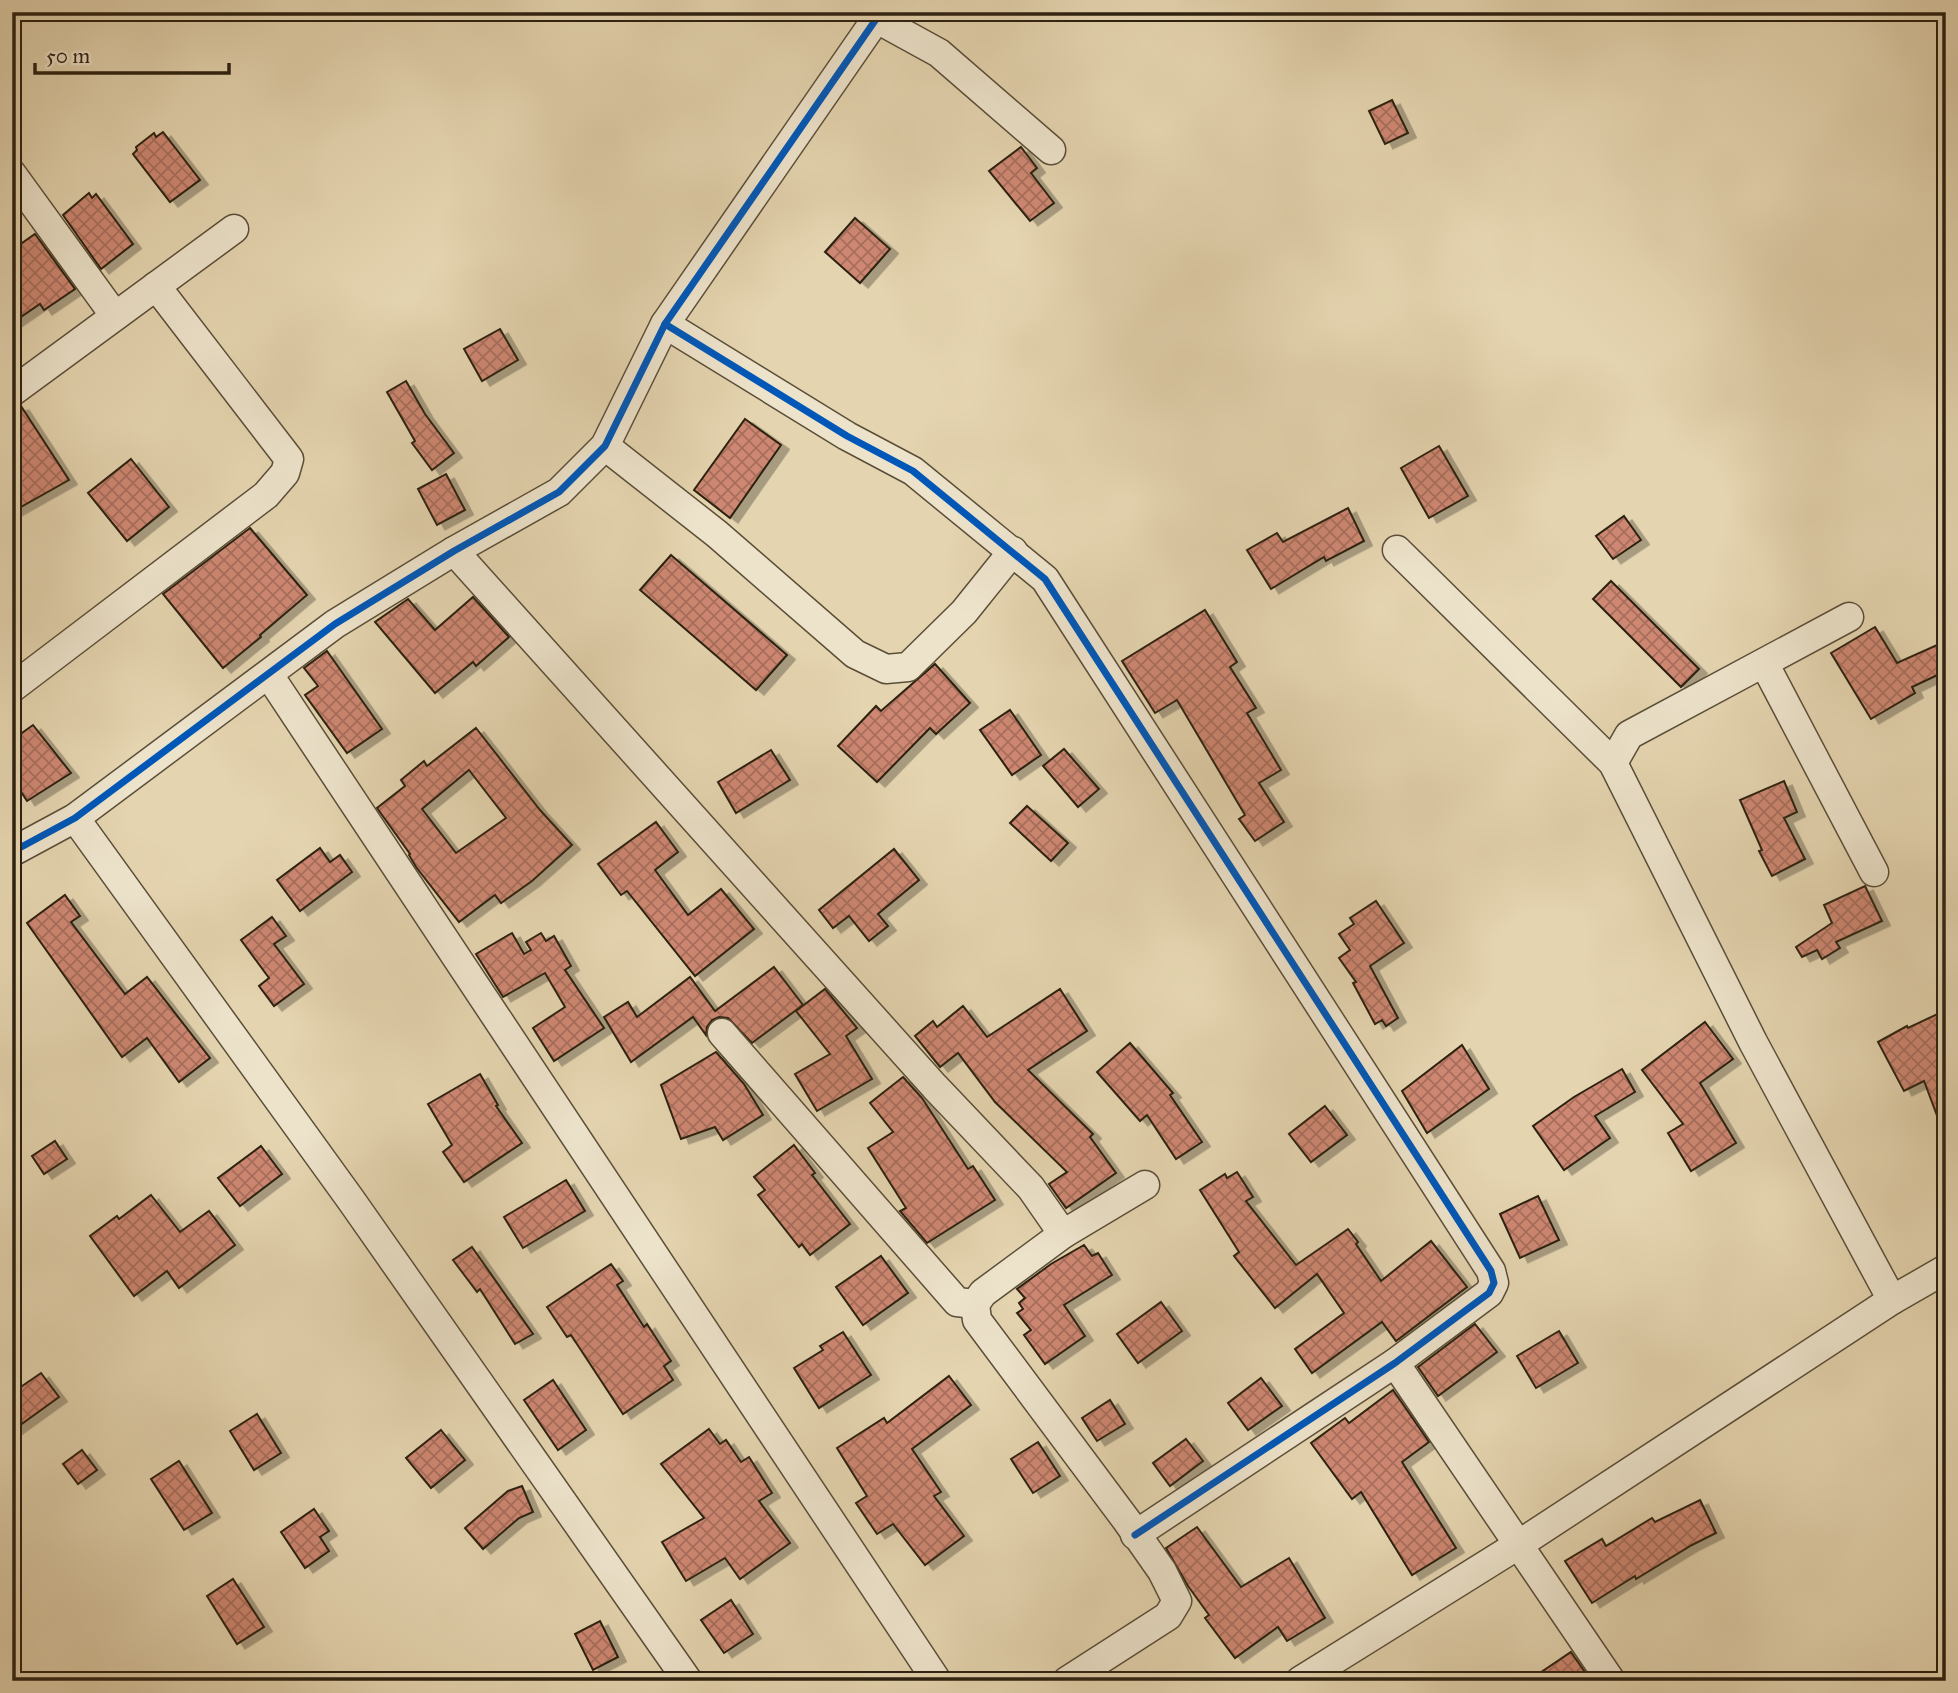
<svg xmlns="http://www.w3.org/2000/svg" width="1958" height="1693" font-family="'IM FELL Great Primer',serif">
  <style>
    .building { fill: url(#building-cross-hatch); stroke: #2c2111; stroke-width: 2; fill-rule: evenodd; filter: url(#shadow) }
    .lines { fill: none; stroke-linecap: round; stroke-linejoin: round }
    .minor-casing { stroke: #5a4e38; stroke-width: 31 }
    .minor { stroke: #ede3cb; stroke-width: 28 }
    .cycleway-casing { stroke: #ede3cb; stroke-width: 11 }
    .cycleway { stroke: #0057b8; stroke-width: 7 }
  </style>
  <defs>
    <pattern id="building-cross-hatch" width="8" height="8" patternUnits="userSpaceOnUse" patternTransform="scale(1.75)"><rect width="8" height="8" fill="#ce8772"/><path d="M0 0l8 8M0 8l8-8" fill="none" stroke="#a76e5c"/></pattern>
    <filter id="shadow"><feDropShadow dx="8" dy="4.5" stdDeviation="0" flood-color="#0004"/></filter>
  </defs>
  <rect width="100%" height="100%" fill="#e4d4af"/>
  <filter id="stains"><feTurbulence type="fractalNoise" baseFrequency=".00286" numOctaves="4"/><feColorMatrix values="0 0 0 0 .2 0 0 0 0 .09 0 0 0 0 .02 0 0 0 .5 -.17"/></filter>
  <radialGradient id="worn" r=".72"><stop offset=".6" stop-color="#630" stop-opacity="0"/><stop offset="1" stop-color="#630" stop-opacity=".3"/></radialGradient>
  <g class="building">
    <path d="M 1392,100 L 1408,133 L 1385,144 L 1369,111 Z"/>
    <path d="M 163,132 L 200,180 L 170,202 L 133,154 L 137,150 L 136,147 L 154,133 L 156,137 Z"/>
    <path d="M 1021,147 L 1037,168 L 1031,173 L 1054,203 L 1030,221 L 989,171 Z"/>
    <path d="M 89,193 L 92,198 L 96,194 L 133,244 L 101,269 L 63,215 Z"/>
    <path d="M 855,218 L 890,249 L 860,283 L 825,252 Z"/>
    <path d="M 35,234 L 75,289 L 44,310 L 40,304 L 12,323 L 12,250 Z"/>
    <path d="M 500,329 L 518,360 L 482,381 L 464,349 Z"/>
    <path d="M 406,381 L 425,414 L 454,453 L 432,470 L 412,443 L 415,441 L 387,392 Z"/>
    <path d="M 21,406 L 69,480 L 12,512 L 12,408 Z"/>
    <path d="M 745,419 L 781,445 L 730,518 L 694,490 Z"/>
    <path d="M 1439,446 L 1468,496 L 1429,518 L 1401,468 Z"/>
    <path d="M 131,459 L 169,507 L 127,541 L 88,493 Z"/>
    <path d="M 446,474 L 465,510 L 437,525 L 418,489 Z"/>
    <path d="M 1348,508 L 1364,541 L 1326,561 L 1324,557 L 1271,589 L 1247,550 L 1277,533 L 1283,542 Z"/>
    <path d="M 1624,516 L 1641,540 L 1613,559 L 1596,536 Z"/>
    <path d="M 250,528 L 307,595 L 260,635 L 261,637 L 223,668 L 163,594 Z"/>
    <path d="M 671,555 L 787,655 L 756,690 L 640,590 Z"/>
    <path d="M 1611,581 L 1699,669 L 1681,687 L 1593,599 Z"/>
    <path d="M 473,597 L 509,637 L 476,666 L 473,662 L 435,693 L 375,622 L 408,599 L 435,630 Z"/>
    <path d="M 1205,610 L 1237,662 L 1230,667 L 1256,708 L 1247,713 L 1281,770 L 1259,783 L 1284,822 L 1255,841 L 1239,819 L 1245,815 L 1177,700 L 1155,713 L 1122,661 Z"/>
    <path d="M 1875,627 L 1897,663 L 1946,641 L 1946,671 L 1912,687 L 1915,693 L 1871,719 L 1831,653 Z"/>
    <path d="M 327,651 L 382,729 L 347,753 L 305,695 L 318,686 L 304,668 Z"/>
    <path d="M 935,664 L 970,703 L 936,734 L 930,728 L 877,782 L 838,746 L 876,706 L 881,711 Z"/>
    <path d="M 1010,710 L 1041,755 L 1012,775 L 980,730 Z"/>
    <path d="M 33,725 L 71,773 L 27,801 L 12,778 L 12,740 Z"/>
    <path d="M 476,728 L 540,810 L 572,845 L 532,881 L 501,903 L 495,895 L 459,922 L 416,867 L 409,855 L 410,854 L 377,808 L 405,786 L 401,780 L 424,761 L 427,766 ZM 469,770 L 506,818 L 456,853 L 422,809 Z"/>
    <path d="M 1064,749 L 1099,789 L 1078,807 L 1043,766 Z"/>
    <path d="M 771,750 L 790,780 L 736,813 L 718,782 Z"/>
    <path d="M 1784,781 L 1797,812 L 1784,818 L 1805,859 L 1772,876 L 1759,851 L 1762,850 L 1740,800 Z"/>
    <path d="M 1027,806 L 1068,843 L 1051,861 L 1010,823 Z"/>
    <path d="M 656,822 L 678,852 L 655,870 L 688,915 L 721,889 L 754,929 L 695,976 L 627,891 L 621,895 L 598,864 Z"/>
    <path d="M 320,848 L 330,862 L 340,855 L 352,872 L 300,911 L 277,880 Z"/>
    <path d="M 894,849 L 919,880 L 878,914 L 888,926 L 869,941 L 849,916 L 833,928 L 819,910 Z"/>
    <path d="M 1865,886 L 1882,921 L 1836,942 L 1840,948 L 1822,959 L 1817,950 L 1802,957 L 1796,947 L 1832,923 L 1824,905 Z"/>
    <path d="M 65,895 L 80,916 L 71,922 L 125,994 L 147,977 L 210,1058 L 179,1082 L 147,1038 L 122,1057 L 27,923 Z"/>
    <path d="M 1376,901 L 1404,943 L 1370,966 L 1398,1018 L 1386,1026 L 1382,1020 L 1375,1024 L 1353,983 L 1356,982 L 1339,958 L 1350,950 L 1339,934 L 1354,924 L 1350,918 Z"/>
    <path d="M 272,917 L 286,936 L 274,944 L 304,984 L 274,1006 L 259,986 L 269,978 L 241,940 Z"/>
    <path d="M 512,933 L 524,954 L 531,950 L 526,942 L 541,933 L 546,941 L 554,936 L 571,966 L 565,970 L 604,1028 L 554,1061 L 533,1028 L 565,1007 L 545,973 L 503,997 L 476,954 Z"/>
    <path d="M 774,967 L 803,1005 L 752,1043 L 728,1018 L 719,1017 L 712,1020 L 707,1027 L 706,1035 L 693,1017 L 631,1062 L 604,1017 L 628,1002 L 637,1017 L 690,977 L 715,1011 Z"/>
    <path d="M 825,989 L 857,1028 L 846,1036 L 872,1079 L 817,1111 L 795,1074 L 830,1054 L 796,1011 Z"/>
    <path d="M 1060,989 L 1087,1031 L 1028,1070 L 1093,1134 L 1090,1137 L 1116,1173 L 1066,1208 L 1049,1184 L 1067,1172 L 995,1102 L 958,1053 L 940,1067 L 915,1036 L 933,1021 L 937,1027 L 963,1006 L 987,1037 Z"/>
    <path d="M 1946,1010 L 1946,1133 L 1944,1134 L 1924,1081 L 1904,1091 L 1878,1042 L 1907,1026 L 1908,1028 Z"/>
    <path d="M 1705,1022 L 1733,1059 L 1700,1083 L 1736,1143 L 1691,1171 L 1668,1133 L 1683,1124 L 1642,1070 Z"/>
    <path d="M 1130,1043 L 1173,1093 L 1170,1095 L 1202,1142 L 1176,1159 L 1147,1115 L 1140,1121 L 1097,1072 Z"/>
    <path d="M 1462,1045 L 1489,1089 L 1427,1133 L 1402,1091 Z"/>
    <path d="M 716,1052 L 744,1084 L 763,1115 L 723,1140 L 715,1127 L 681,1139 L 661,1085 Z"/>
    <path d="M 1622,1069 L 1635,1092 L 1595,1116 L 1610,1138 L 1564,1170 L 1533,1126 L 1574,1097 Z"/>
    <path d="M 480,1074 L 498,1105 L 496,1106 L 522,1143 L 464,1182 L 443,1152 L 452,1145 L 428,1104 Z"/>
    <path d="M 903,1077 L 922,1098 L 968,1169 L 973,1166 L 995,1200 L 927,1243 L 900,1211 L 906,1208 L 868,1148 L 893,1132 L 870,1103 Z"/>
    <path d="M 1325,1106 L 1347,1135 L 1311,1162 L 1289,1134 Z"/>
    <path d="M 55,1141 L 67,1159 L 44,1174 L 32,1156 Z"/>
    <path d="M 794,1145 L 815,1173 L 812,1175 L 850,1224 L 810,1255 L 802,1244 L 799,1247 L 758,1195 L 765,1190 L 754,1177 Z"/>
    <path d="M 261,1146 L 282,1174 L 240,1206 L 218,1178 Z"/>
    <path d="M 1237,1172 L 1253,1197 L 1246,1201 L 1296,1265 L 1348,1229 L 1358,1242 L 1356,1244 L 1381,1281 L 1431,1241 L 1467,1287 L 1396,1341 L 1382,1322 L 1312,1373 L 1295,1349 L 1344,1313 L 1317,1274 L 1275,1308 L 1234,1256 L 1239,1252 L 1200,1190 L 1225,1174 L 1227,1178 Z"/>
    <path d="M 566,1180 L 585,1211 L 523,1248 L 504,1217 Z"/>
    <path d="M 151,1195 L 180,1232 L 209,1211 L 235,1245 L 179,1288 L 167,1271 L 134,1296 L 90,1236 L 117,1216 L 119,1219 Z"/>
    <path d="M 1538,1196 L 1559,1240 L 1520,1258 L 1500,1214 Z"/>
    <path d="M 1084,1245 L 1092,1256 L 1098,1253 L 1112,1275 L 1064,1305 L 1085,1336 L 1045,1364 L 1024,1335 L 1031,1330 L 1017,1313 L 1023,1309 L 1019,1303 L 1025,1298 L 1017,1289 L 1051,1264 Z"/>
    <path d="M 472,1247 L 533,1334 L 515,1344 L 480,1289 L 477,1292 L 453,1260 Z"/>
    <path d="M 881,1256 L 908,1293 L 863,1325 L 836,1287 Z"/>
    <path d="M 611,1264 L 623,1281 L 617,1285 L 644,1327 L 647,1324 L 671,1361 L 664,1366 L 673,1380 L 623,1414 L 571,1335 L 567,1337 L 547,1307 Z"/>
    <path d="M 1161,1302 L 1182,1331 L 1138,1363 L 1117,1334 Z"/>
    <path d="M 1475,1324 L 1497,1352 L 1438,1396 L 1418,1367 Z"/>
    <path d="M 1559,1331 L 1578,1363 L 1536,1388 L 1517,1356 Z"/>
    <path d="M 843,1332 L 871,1375 L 819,1408 L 794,1368 L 823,1350 L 820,1346 Z"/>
    <path d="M 41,1373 L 59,1397 L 12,1431 L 12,1393 Z"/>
    <path d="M 949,1376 L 971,1405 L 912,1449 L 941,1492 L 934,1496 L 964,1536 L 925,1565 L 893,1524 L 877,1534 L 856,1503 L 867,1496 L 837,1448 L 884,1418 L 887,1423 Z"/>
    <path d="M 1261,1378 L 1282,1406 L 1248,1430 L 1228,1403 Z"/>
    <path d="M 553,1380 L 586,1430 L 558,1450 L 524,1400 Z"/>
    <path d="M 1393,1390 L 1429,1442 L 1402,1462 L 1456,1548 L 1412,1575 L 1361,1492 L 1352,1499 L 1311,1443 L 1345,1418 L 1349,1423 Z"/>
    <path d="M 1110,1400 L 1125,1424 L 1097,1441 L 1082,1418 Z"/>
    <path d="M 257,1414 L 281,1453 L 254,1470 L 230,1431 Z"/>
    <path d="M 709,1429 L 720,1444 L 726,1440 L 741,1462 L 749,1457 L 772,1493 L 759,1501 L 790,1543 L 740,1579 L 725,1558 L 686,1581 L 662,1542 L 704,1518 L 661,1464 Z"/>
    <path d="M 441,1430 L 465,1460 L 431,1488 L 406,1458 Z"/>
    <path d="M 1186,1439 L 1203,1461 L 1170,1486 L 1153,1463 Z"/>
    <path d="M 1038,1442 L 1060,1476 L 1033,1493 L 1011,1459 Z"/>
    <path d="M 82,1450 L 97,1470 L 78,1484 L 63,1464 Z"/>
    <path d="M 179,1461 L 212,1513 L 184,1530 L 151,1479 Z"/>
    <path d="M 522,1486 L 533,1512 L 519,1518 L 483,1549 L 465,1528 L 508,1491 Z"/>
    <path d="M 1700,1500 L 1716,1533 L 1692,1545 L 1636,1579 L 1635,1576 L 1592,1603 L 1565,1561 L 1602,1539 L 1606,1546 L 1652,1518 L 1655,1522 Z"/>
    <path d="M 314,1509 L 329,1531 L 320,1537 L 329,1551 L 305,1568 L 281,1532 Z"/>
    <path d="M 1197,1527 L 1241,1587 L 1289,1558 L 1325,1618 L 1287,1641 L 1278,1627 L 1235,1658 L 1205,1618 L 1209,1615 L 1188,1586 L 1166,1548 Z"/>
    <path d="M 233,1579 L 264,1627 L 237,1644 L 207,1596 Z"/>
    <path d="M 731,1600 L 753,1634 L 724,1653 L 701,1620 Z"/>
    <path d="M 600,1621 L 618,1657 L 593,1670 L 575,1634 Z"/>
    <path d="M 1571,1652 L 1591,1681 L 1528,1681 Z"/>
  </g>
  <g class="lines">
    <defs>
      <g id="minor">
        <path d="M 877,19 L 939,53 L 1051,150"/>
        <path d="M 12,174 L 115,316"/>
        <path d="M 665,324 L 847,436 L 913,471 L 1045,579 L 1491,1271 L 1494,1283 L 1489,1293 L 1395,1363 L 1135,1535"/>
        <path d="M 12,392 L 234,229"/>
        <path d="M 605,446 L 717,534 L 855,654 L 886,669 L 908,667 L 964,612 L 1013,551"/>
        <path d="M 1397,550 L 1613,763 L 1753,1042 L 1892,1300"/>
        <path d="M 454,551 L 935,1087 L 1031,1188 L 1063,1234"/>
        <path d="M 1764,663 L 1874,872"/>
        <path d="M 269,675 L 937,1681"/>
        <path d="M 12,688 L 266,495 L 285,473 L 289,459 L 156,286"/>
        <path d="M 1613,763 L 1629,735 L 1849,617"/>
        <path d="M 75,818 L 351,1200 L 688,1681"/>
        <path d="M 12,852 L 75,818 L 335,624 L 454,551 L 559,492 L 605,446 L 665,324 L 881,12"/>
        <path d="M 722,1033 L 957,1302 L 975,1304"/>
        <path d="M 1395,1363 L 1611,1681"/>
        <path d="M 1067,1681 L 1168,1616 L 1177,1601 L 1162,1571 L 1127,1521 L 977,1320 L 975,1304 L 983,1293 L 1063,1234 L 1145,1185"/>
        <path d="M 1300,1681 L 1518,1545 L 1892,1300 L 1946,1269"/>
      </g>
    </defs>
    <use href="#minor" class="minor-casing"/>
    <use href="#minor" class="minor"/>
    <defs>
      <g id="cycleway">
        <path d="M 665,324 L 847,436 L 913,471 L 1045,579 L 1491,1271 L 1494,1283 L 1489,1293 L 1395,1363 L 1135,1535"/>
        <path d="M 12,852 L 75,818 L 335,624 L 454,551 L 559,492 L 605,446 L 665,324 L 881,12"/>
      </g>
    </defs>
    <use href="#cycleway" class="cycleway-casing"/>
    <use href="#cycleway" class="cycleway"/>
  </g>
  <rect width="1958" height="1693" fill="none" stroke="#e4d4af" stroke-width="42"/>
  <rect x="14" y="14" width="1930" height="1665" fill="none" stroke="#2c2111" stroke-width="3.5"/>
  <rect x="21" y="21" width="1916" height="1651" fill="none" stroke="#2c2111" stroke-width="2"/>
  <path d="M35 63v10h194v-10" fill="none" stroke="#2c2111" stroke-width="3.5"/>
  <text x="46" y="63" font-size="21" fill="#2c2111" stroke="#ede3cb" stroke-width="5" paint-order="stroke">50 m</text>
  <rect width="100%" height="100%" filter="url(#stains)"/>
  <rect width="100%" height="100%" fill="url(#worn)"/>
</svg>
